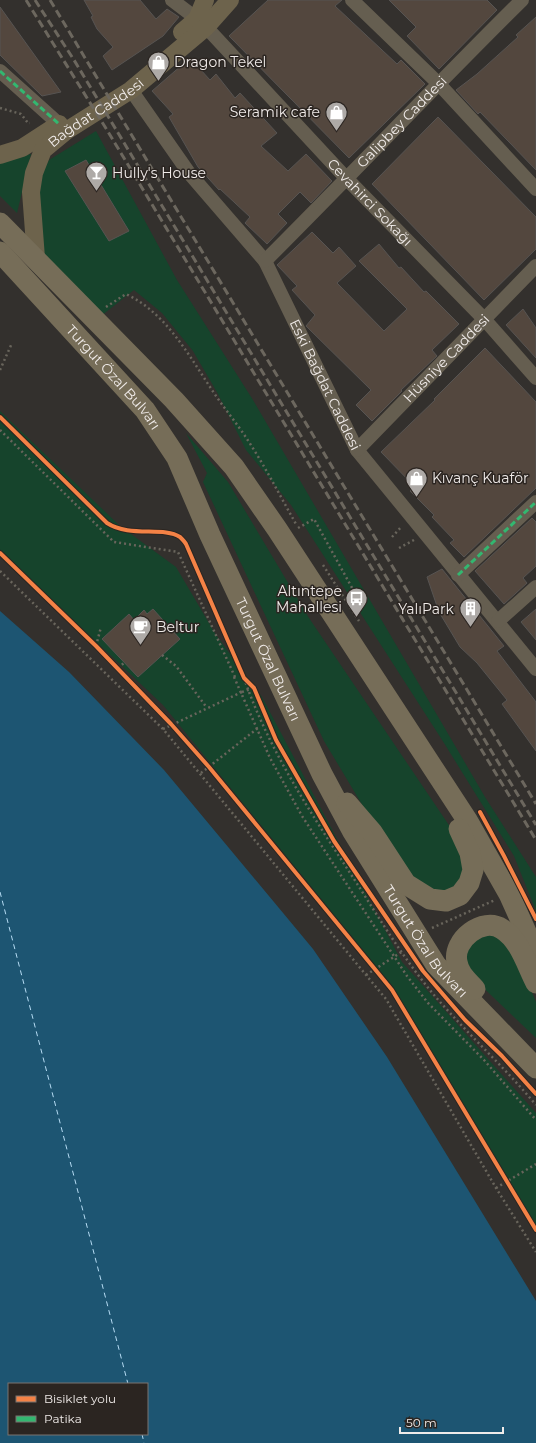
<svg xmlns="http://www.w3.org/2000/svg" width="536" height="1443" font-family="Montserrat,sans-serif">
  <style>
    .green { fill: #16442c }
    .water { fill: #1d5572; fill-rule: evenodd }
    .lines { fill: none; stroke-linecap: round; stroke-linejoin: round }
    .ferry { stroke: #b6dcf4; stroke-width: 1; stroke-dasharray: 5 4; stroke-linecap: butt }
    .building { fill: #53473e; stroke: #575452 }
    .path { stroke: #69655c; stroke-width: 2.5; stroke-dasharray: 2 3; stroke-linecap: butt }
    .minor { stroke: #655e50; stroke-width: 14 }
    .major { stroke: #6d634c; stroke-width: 18 }
    .highway { stroke: #766d58; stroke-width: 21 }
    .rail { stroke: #6c675e; stroke-width: 3; stroke-dasharray: 8 4; stroke-linecap: butt }
    .quiet { stroke: #33b770; stroke-width: 3; stroke-dasharray: 6 3; stroke-linecap: butt }
    .cycleway-casing { stroke: #2b2521; stroke-width: 6 }
    .cycleway { stroke: #f48246; stroke-width: 4 }
    .labels { text-anchor: middle; dominant-baseline: central; stroke-width: 3; stroke-linejoin: round; paint-order: stroke }
    .poi-label { font-size: 14px; fill: #f0ebe9; stroke: #2b2521; text-anchor: start }
    .street-label { font-size: 14px; fill: #f0ebe9; stroke: #2b2521 }
  </style>
  <rect width="100%" height="100%" fill="#33302d"/>
  <g class="green">
    <path d="M 96,131 L 177,280 L 253,400 L 485,797 L 536,877 L 536,911 L 514,856 L 444,743 L 291,505 L 246,450 L 218,394 L 193,351 L 162,313 L 134,290 L 101,316 L 43,254 L 38,180 L 49,160 Z"/>
    <path d="M 31,154 L 17,213 L 0,196 L 0,161 Z"/>
    <path d="M 0,411 L 120,526 L 176,567 L 216,635 L 262,697 L 402,962 L 536,1113 L 536,1229 L 486,1142 L 387,980 L 163,705 L 32,581 L 0,556 Z"/>
    <path d="M 186,433 L 228,482 L 309,618 L 459,840 L 466,873 L 450,891 L 435,892 L 400,868 L 324,741 L 203,482 L 207,473 Z"/>
    <path d="M 490,935 L 503,939 L 517,956 L 536,1002 L 536,1038 L 471,976 L 464,956 L 475,938 Z"/>
  </g>
  <path class="water" d="M 0,611 L 69,672 L 164,770 L 313,949 L 387,1057 L 536,1301 L 536,1443 L 0,1443 ZM 9,1384 L 147,1384 L 147,1434 L 9,1434 Z"/>
  <g class="lines">
    <g class="ferry">
      <path d="M 0,892 L 128,1384"/>
      <path d="M 142,1434 L 144,1443"/>
    </g>
  </g>
  <g class="building">
    <path d="M 84,0 L 140,0 L 156,19 L 167,9 L 179,17 L 163,36 L 112,70 L 103,56 L 113,47 L 97,29 L 91,17 L 93,16 Z"/>
    <path d="M 268,0 L 342,0 L 335,6 L 397,64 L 401,60 L 425,84 L 349,158 L 229,36 Z"/>
    <path d="M 389,0 L 487,0 L 497,10 L 439,69 L 407,36 L 416,27 Z"/>
    <path d="M 0,7 L 61,92 L 42,96 L 0,55 Z"/>
    <path d="M 536,17 L 536,170 L 480,112 L 478,114 L 456,90 L 477,74 L 518,37 L 516,35 Z"/>
    <path d="M 190,58 L 210,80 L 216,74 L 235,98 L 240,93 L 277,133 L 261,146 L 288,171 L 306,154 L 332,181 L 311,203 L 300,192 L 278,214 L 287,223 L 267,244 L 245,223 L 250,217 L 220,189 L 219,190 L 198,167 L 169,117 L 173,114 L 152,91 Z"/>
    <path d="M 438,117 L 536,217 L 536,249 L 484,300 L 372,184 Z"/>
    <path d="M 86,160 L 129,231 L 109,241 L 65,171 Z"/>
    <path d="M 312,232 L 333,253 L 339,247 L 356,266 L 337,283 L 384,331 L 407,309 L 359,261 L 379,244 L 399,268 L 401,267 L 424,292 L 426,291 L 459,324 L 432,350 L 437,356 L 401,390 L 402,391 L 372,421 L 356,405 L 371,390 L 306,326 L 315,315 L 292,290 L 297,286 L 277,265 Z"/>
    <path d="M 523,309 L 536,328 L 536,358 L 506,325 Z"/>
    <path d="M 485,348 L 536,402 L 536,488 L 464,557 L 450,543 L 454,540 L 432,517 L 434,515 L 410,491 L 415,487 L 381,452 L 435,400 L 434,399 Z"/>
    <path d="M 532,518 L 536,522 L 536,566 L 523,578 L 527,583 L 504,604 L 475,571 Z"/>
    <path d="M 442,569 L 504,646 L 497,651 L 536,702 L 536,751 L 502,704 L 507,700 L 477,663 L 460,647 L 439,612 L 427,577 Z"/>
    <path d="M 153,609 L 180,639 L 138,677 L 102,639 L 129,614 L 134,620 L 144,610 L 147,614 Z"/>
    <path d="M 536,609 L 536,640 L 521,622 Z"/>
  </g>
  <g class="lines">
    <g class="path">
      <path d="M 0,108 L 21,114 L 28,123 L 30,123"/>
      <path d="M 106,307 L 126,294 C 166,313 188,354 212,390 C 223,407 236,422 247,439 C 265,466 280,496 296,524"/>
      <path d="M 0,370 L 12,343"/>
      <path d="M 0,430 L 114,542 L 178,552 L 235,677"/>
      <path d="M 298,528 L 314,519 L 356,595 L 347,601"/>
      <path d="M 392,537 L 402,526"/>
      <path d="M 399,548 L 414,540"/>
      <path d="M 323,565 L 359,621"/>
      <path d="M 0,571 L 163,729 L 366,975 L 386,999 L 496,1188 L 536,1252"/>
      <path d="M 96,646 L 101,627"/>
      <path d="M 162,655 L 176,666 L 207,708"/>
      <path d="M 118,668 L 124,663"/>
      <path d="M 234,677 L 270,758 L 302,816 L 407,976 L 428,1003 L 484,1060 L 536,1120"/>
      <path d="M 244,678 C 269,751 312,815 354,879 C 381,921 408,966 441,1003 C 472,1038 506,1069 536,1105"/>
      <path d="M 242,692 L 254,688"/>
      <path d="M 163,729 L 242,692"/>
      <path d="M 201,773 L 258,728"/>
      <path d="M 432,928 L 495,900"/>
      <path d="M 366,975 L 403,951"/>
      <path d="M 496,1188 L 536,1164"/>
    </g>
    <g class="minor">
      <path d="M 172,0 L 197,19"/>
      <path d="M 352,0 L 438,83 L 536,189"/>
      <path id="s1" d="M 206,27 L 347,179 L 485,320 L 536,378"/>
      <path d="M 0,71 L 59,124"/>
      <path id="s2" d="M 131,90 L 189,173 L 265,261 L 357,450 L 536,669"/>
      <path id="s3" d="M 265,261 C 351,175 435,86 522,0"/>
      <path id="s4" d="M 357,450 L 536,266"/>
      <path d="M 458,575 L 536,502"/>
      <path d="M 498,621 L 536,587"/>
    </g>
    <g class="major">
      <path d="M 182,32 L 197,19 L 205,0"/>
      <path d="M 0,155 L 22,148 L 59,124"/>
      <path id="s5" d="M 36,258 L 31,192 L 34,173 L 43,150 L 66,131 L 131,90 L 206,27 L 230,0"/>
    </g>
    <g class="highway">
      <path d="M 0,223 L 174,400 L 234,467 L 277,529 L 467,820 L 509,894 L 536,954"/>
      <path id="s6" d="M 0,252 L 145,410 L 177,458 L 210,535 L 322,774 L 353,832 L 436,965 L 536,1068"/>
      <path d="M 347,803 L 372,832 L 406,884 L 430,899 L 446,901 L 460,895 L 469,883 L 473,870 L 470,853 L 459,829"/>
      <path d="M 475,989 C 467,980 459,974 457,962 C 452,940 483,916 502,929 C 520,940 527,966 536,983"/>
    </g>
    <g class="rail">
      <path d="M 26,0 L 107,130 L 536,840"/>
      <path d="M 35,0 L 74,60 L 536,825"/>
      <path d="M 50,0 L 536,804"/>
    </g>
    <g class="quiet">
      <path d="M 0,71 L 59,124"/>
      <path d="M 458,575 L 536,502"/>
    </g>
    <defs>
      <g id="cycleway">
        <path d="M 0,417 L 107,523 C 130,538 163,526 180,537 C 182,539 185,542 186,544 L 244,678 L 254,688 L 276,740 L 334,841 L 423,971 L 465,1020 L 502,1056 L 536,1094"/>
        <path d="M 0,553 L 96,646 L 171,724 L 209,767 L 392,990 L 536,1230"/>
        <path d="M 480,812 L 504,856 L 536,919"/>
      </g>
    </defs>
    <use href="#cycleway" class="cycleway-casing"/>
    <use href="#cycleway" class="cycleway"/>
  </g>
  <defs>
    <symbol id="shop-pin" viewBox="-11 -11 22 30"><path d="M0 17L-7.5 6A9.5 9.5 0 1 1 7.5 6Z" fill="#aeaaa7" stroke="#2b2521"/><path d="M-5-2.5h2.3a2.7 3.5 0 0 1 5.4 0H5L5.5 6h-11ZM-1.5-2.5h3a1.5 2.3 0 0 0-3 0Z" fill="#fff"/></symbol>
    <symbol id="bar-pin" viewBox="-11 -11 22 30"><path d="M0 17L-7.5 6A9.5 9.5 0 1 1 7.5 6Z" fill="#aeaaa7" stroke="#2b2521"/><path d="M-6-5H6L.8 .8V4.5H3.5V6h-7V4.5H-.8V.8Z" fill="#fff"/></symbol>
    <symbol id="bus-pin" viewBox="-11 -11 22 30"><path d="M0 17L-7.5 6A9.5 9.5 0 1 1 7.5 6Z" fill="#aeaaa7" stroke="#2b2521"/><path d="M-5-6H5V4H4V6H2V4H-2V6H-4V4H-5ZM-3.5-4V0h7V-4ZM-3.5 1.2v1.5H-2V1.2ZM2 1.2v1.5H3.5V1.2Z" fill="#fff"/></symbol>
    <symbol id="building-pin" viewBox="-11 -11 22 30"><path d="M0 17L-7.5 6A9.5 9.5 0 1 1 7.5 6Z" fill="#aeaaa7" stroke="#2b2521"/><path d="M-4-6H4V6H1V3H-1V6H-4ZM-2.5-4.3h1.7v1.8h-1.7ZM.8-4.3h1.7v1.8H.8ZM-2.5-1h1.7V.8h-1.7ZM.8-1h1.7V.8H.8Z" fill="#fff"/></symbol>
    <symbol id="cafe-pin" viewBox="-11 -11 22 30"><path d="M0 17L-7.5 6A9.5 9.5 0 1 1 7.5 6Z" fill="#aeaaa7" stroke="#2b2521"/><path d="M-5.5-4.5H6V0H3Q3 3.5 0 3.5H-2.5Q-5.5 3.5-5.5 0ZM3-3.2v2h1.7v-2ZM-6 4.5H4V6H-6Z" fill="#fff"/></symbol>
  </defs>
  <g fill-rule="evenodd">
    <use href="#shop-pin" x="146" y="50" width="25" height="34"/>
    <use href="#shop-pin" x="324" y="100" width="25" height="34"/>
    <use href="#bar-pin" x="84" y="160" width="25" height="34"/>
    <use href="#shop-pin" x="404" y="466" width="25" height="34"/>
    <use href="#bus-pin" x="344" y="586" width="25" height="34"/>
    <use href="#building-pin" x="458" y="596" width="25" height="34"/>
    <use href="#cafe-pin" x="128" y="614" width="25" height="34"/>
  </g>
  <g class="labels">
    <g class="poi-label">
      <text x="174" y="62">Dragon Tekel</text>
      <text x="320" y="112" text-anchor="end">Seramik cafe</text>
      <text x="112" y="173">Hully's House</text>
      <text x="432" y="478">Kıvanç Kuaför</text>
      <text x="342" y="591" text-anchor="end">Altıntepe<tspan x="342" dy="16">Mahallesi</tspan></text>
      <text x="454" y="609" text-anchor="end">YalıPark</text>
      <text x="156" y="627">Beltur</text>
    </g>
    <g class="street-label">
      <text stroke="none"><textPath href="#s5" startOffset="175">Bağdat Caddesi</textPath></text>
      <text stroke="none"><textPath href="#s3" startOffset="195">Galipbey Caddesi</textPath></text>
      <text stroke="none"><textPath href="#s1" startOffset="240">Cevahirci Sokağı</textPath></text>
      <text stroke="none"><textPath href="#s4" startOffset="128">Hüsniye Caddesi</textPath></text>
      <text stroke="none"><textPath href="#s6" startOffset="169">Turgut Özal Bulvarı</textPath></text>
      <text stroke="none"><textPath href="#s2" startOffset="355">Eski Bağdat Caddesi</textPath></text>
      <text stroke="none"><textPath href="#s6" startOffset="493">Turgut Özal Bulvarı</textPath></text>
      <text stroke="none"><textPath href="#s6" startOffset="817">Turgut Özal Bulvarı</textPath></text>
    </g>
  </g>
  <rect x="8" y="1383" width="140" height="52" fill="#2b2521" stroke="#7a7471"/>
  <rect x="16" y="1396" width="20" height="6" fill="#f48246" stroke="#7a7471"/>
  <text x="44" y="1403" font-size="12" fill="#f0ebe9">Bisiklet yolu</text>
  <rect x="16" y="1416" width="20" height="6" fill="#33b770" stroke="#7a7471"/>
  <text x="44" y="1423" font-size="12" fill="#f0ebe9">Patika</text>
  <path d="M400 1427v6h103v-6" fill="none" stroke="#f0ebe9" stroke-width="2"/>
  <text x="406" y="1427" font-size="12" fill="#f0ebe9" stroke="#2b2521" stroke-width="3" paint-order="stroke">50 m</text>
</svg>
